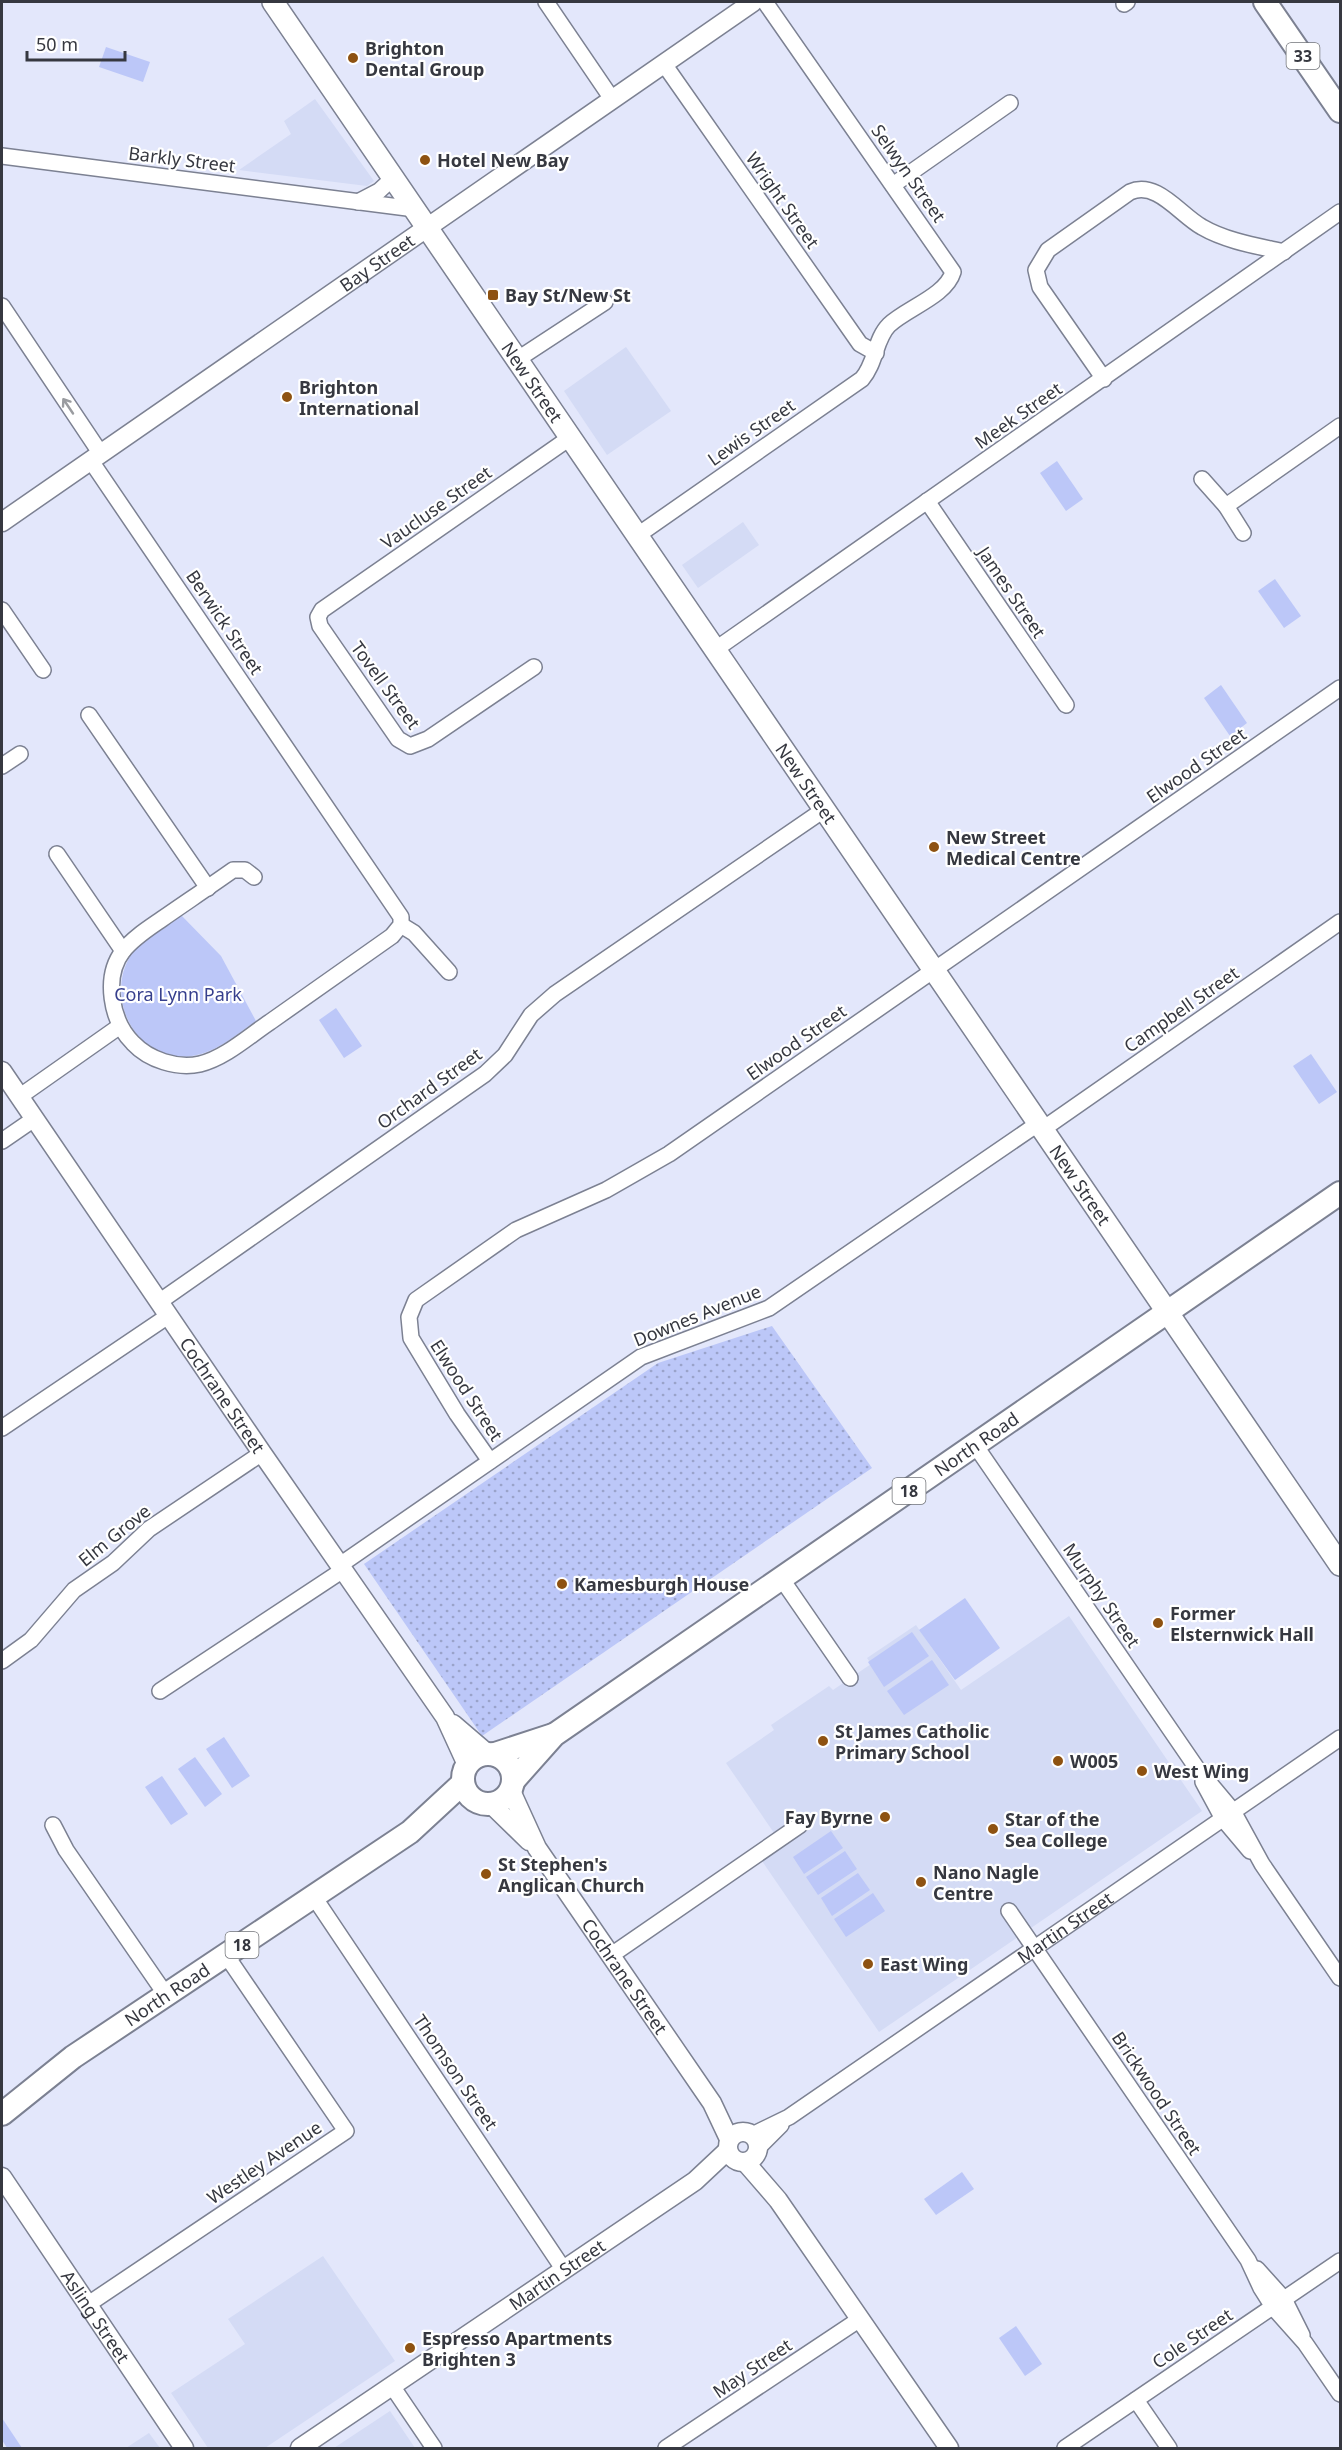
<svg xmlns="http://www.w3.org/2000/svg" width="1342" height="2450" font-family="'Noto Sans',sans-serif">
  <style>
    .built { fill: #d4dbf5 }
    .green { fill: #bcc7f8 }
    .garden { fill: url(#garden-dots) }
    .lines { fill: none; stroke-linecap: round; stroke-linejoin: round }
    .minor-casing { stroke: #7c8192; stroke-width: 18 }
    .tertiary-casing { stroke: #7c8192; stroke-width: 21 }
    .secondary-casing { stroke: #7c8192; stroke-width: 24 }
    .primary-casing { stroke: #7c8192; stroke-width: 26 }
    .minor { stroke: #fff; stroke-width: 15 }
    .tertiary { stroke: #fff; stroke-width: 18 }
    .secondary { stroke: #fff; stroke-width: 21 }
    .primary { stroke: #fff; stroke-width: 22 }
    .oneway { stroke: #9a9ca0 }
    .poi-dot { fill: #8e5211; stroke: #fff; stroke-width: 2 }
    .labels { text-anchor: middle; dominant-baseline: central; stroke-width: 4.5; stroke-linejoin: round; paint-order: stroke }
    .shield { fill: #fff; stroke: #727479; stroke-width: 1.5 }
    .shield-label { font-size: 16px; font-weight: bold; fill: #363840 }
    .poi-label { font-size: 18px; font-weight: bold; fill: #363840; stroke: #fff; text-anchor: start }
    .street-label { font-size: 18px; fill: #363840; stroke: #fff }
    .park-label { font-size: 18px; fill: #363f8d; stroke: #fff }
  </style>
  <defs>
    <pattern id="garden-dots" width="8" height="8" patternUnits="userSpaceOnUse" patternTransform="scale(1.5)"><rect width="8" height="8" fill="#bcc7f8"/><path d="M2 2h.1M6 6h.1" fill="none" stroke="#9aa3ca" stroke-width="1.8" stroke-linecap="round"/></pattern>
  </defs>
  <rect width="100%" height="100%" fill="#e3e7fb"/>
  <g class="built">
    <path d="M 315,99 L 374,181 L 367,186 L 239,170 L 291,134 L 284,121 Z"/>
    <path d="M 626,347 L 671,411 L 607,455 L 564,391 Z"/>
    <path d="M 743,522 L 759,545 L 698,588 L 682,565 Z"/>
    <path d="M 1069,1616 L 1202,1811 L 879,2032 L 762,1861 L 783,1846 L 726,1763 L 774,1730 L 771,1725 L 829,1686 L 833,1690 L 871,1664 L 867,1658 L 916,1625 L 961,1690 Z"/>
    <path d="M 323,2256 L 395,2361 L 265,2448 L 208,2448 L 171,2393 L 245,2344 L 228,2319 Z"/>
    <path d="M 390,2411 L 415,2448 L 334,2448 Z"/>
    <path d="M 149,2433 L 160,2448 L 126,2448 Z"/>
  </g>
  <g class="green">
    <path d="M 106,47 L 150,62 L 143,82 L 99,67 Z"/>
    <path d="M 1057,461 L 1083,499 L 1066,511 L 1040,473 Z"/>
    <path d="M 1275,579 L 1301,616 L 1284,628 L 1258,591 Z"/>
    <path d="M 1221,685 L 1247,723 L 1230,736 L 1204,698 Z"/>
    <path d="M 181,915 L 221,956 L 256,1021 C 236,1035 217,1052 192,1056 C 138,1065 103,999 131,955 C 141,938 165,927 181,915 Z"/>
    <path d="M 336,1008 L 362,1046 L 344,1058 L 319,1020 Z"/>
    <path d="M 1311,1054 L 1337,1092 L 1319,1104 L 1293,1066 Z"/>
    <path d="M 965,1598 L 1000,1648 L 955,1680 L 919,1630 Z"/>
    <path d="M 912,1632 L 929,1656 L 884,1687 L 868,1662 Z"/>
    <path d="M 932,1660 L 949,1685 L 904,1715 L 887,1691 Z"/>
    <path d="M 224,1737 L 250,1776 L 232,1788 L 206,1749 Z"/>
    <path d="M 195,1757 L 222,1794 L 205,1807 L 178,1769 Z"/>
    <path d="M 162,1776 L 188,1814 L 171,1825 L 145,1787 Z"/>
    <path d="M 831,1831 L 843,1848 L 804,1874 L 793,1857 Z"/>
    <path d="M 845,1851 L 857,1869 L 818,1895 L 806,1877 Z"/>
    <path d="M 858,1873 L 870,1890 L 832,1916 L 821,1898 Z"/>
    <path d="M 873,1893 L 885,1911 L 846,1937 L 834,1919 Z"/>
    <path d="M 962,2172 L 974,2189 L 936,2215 L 924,2199 Z"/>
    <path d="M 1016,2326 L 1042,2364 L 1025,2376 L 999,2338 Z"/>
    <path d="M 2,2418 L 22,2448 L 7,2448 L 2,2440 Z"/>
  </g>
  <path class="garden" d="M 772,1326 L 872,1468 L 482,1736 L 364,1564 L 658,1363 Z"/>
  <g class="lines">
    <defs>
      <g id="minor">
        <path d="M 546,2 L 612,99"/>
        <path d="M 1124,4 L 1127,2"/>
        <path d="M 664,64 L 860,344 L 876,353"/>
        <path d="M 2,156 L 415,209"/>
        <path d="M 893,185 L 1010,103"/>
        <path d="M 358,202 L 379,191 L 393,178"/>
        <path d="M 2,306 L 101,454"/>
        <path d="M 518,359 L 605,302"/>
        <path d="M 1104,379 L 1040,287 L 1036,270 L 1048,250 L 1130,192 C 1157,180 1180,215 1202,227 C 1226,241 1257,246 1284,252"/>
        <path d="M 91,461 L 401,917 L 401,925 L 392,936 C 352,964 311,993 270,1022 C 249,1036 225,1058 200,1064 C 177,1069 149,1060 133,1043 C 111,1021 103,977 123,951 C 133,938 149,928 162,919 C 185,903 209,887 233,870 L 245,870 L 254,877"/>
        <path d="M 1202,479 L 1226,506 L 1243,533"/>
        <path d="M 927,501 L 1066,705"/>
        <path d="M 1226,506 L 1340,426"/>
        <path d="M 638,535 L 862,379 C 876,363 875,339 889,325 C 907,308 946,296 953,272 L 765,2"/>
        <path d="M 2,610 L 43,670"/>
        <path d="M 716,649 L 1340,212"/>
        <path d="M 534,667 L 428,739 L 410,746 L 398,739 L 320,626 L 318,617 L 322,610 L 571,437"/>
        <path d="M 89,715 L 208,888"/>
        <path d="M 2,766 L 20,754"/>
        <path d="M 57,854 L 123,951"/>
        <path d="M 401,925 L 414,933 L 449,972"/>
        <path d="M 19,1097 L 120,1026"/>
        <path d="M 1043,1129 L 1340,922"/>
        <path d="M 2,1141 L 34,1119"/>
        <path d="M 159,1302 L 485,1074 L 505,1055 L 531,1015 L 555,994 L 825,809"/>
        <path d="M 2,1428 L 168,1316"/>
        <path d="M 975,1445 L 1196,1767 L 1233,1811 L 1262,1864 L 1340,1978"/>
        <path d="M 490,1461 L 457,1414 L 411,1338 L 409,1317 L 416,1300 L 516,1230 L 606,1190 L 669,1154 L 1340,688"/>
        <path d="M 340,1565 L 641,1357 L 769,1308 L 1039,1123"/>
        <path d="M 781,1578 L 850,1678"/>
        <path d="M 2,1661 L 31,1640 L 74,1590 L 113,1563 L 149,1529 L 262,1453"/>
        <path d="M 160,1691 L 343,1570"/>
        <path d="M 1203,1782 L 1223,1819 L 1250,1851"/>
        <path d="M 53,1825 L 66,1850 L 166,1995"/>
        <path d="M 314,1897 L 564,2270"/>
        <path d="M 1009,1911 L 1248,2260 L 1261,2288 L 1273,2307 L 1305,2343 L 1340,2394"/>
        <path d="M 610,1956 L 800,1825"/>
        <path id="s1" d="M 752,2135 L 789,2117 L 1340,1738"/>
        <path d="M 758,2148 L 781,2125"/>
        <path d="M 1257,2269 L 1284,2299 L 1302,2335"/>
        <path d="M 87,2305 L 346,2131 L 226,1955"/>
        <path d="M 392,2386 L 434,2448"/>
        <path d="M 1136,2400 L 1169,2448"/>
        <path d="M 666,2448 L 860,2319"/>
        <path d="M 1065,2448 L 1340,2261"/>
      </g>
      <g id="tertiary">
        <path id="s2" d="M 2,522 L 753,2"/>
        <path id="s3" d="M 2,1071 L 262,1453 L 445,1717 L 467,1765"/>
        <path d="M 453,1724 L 488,1754"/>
        <path id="s4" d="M 511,1791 L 537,1848 L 712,2103 L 729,2139"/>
        <path d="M 491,1804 L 529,1841"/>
        <circle cx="743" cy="2147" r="15"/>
        <path d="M 746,2163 L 778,2200 L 949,2448"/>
        <path id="s5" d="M 2,2177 L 184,2448"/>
        <path id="s6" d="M 300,2448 L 695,2181 L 727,2151"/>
      </g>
      <g id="secondary">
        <path id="s7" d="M 273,2 L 1340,1565"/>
      </g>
      <g id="primary">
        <path d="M 1265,2 L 1340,111"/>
        <circle cx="488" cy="1779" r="25"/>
        <path d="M 495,1754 L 553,1735"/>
        <path id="s8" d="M 514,1780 L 554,1735 L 1340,1193"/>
        <path id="s9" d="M 2,2114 L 73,2057 L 410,1832 L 463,1783"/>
      </g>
    </defs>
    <use href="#minor" class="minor-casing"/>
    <use href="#tertiary" class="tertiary-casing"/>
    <use href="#secondary" class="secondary-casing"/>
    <use href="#primary" class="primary-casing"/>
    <use href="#minor" class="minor"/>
    <use href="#tertiary" class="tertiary"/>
    <use href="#secondary" class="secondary"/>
    <use href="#primary" class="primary"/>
  </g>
  <defs><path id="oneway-shaft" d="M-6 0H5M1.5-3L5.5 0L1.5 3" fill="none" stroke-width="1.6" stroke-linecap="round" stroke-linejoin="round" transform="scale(1.5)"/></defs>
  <use class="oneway" href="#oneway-shaft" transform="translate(68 406) rotate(-124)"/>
  <g class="poi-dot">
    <circle cx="353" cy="58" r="6"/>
    <circle cx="425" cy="160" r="6"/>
    <rect x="487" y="289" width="12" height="12" rx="3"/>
    <circle cx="287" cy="397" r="6"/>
    <circle cx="934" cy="847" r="6"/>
    <circle cx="562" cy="1584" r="6"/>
    <circle cx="1158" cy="1623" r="6"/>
    <circle cx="823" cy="1741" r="6"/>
    <circle cx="1058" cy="1761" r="6"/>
    <circle cx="1142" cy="1771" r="6"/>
    <circle cx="885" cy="1817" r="6"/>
    <circle cx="993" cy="1829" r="6"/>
    <circle cx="486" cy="1874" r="6"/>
    <circle cx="921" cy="1882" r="6"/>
    <circle cx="868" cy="1964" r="6"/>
    <circle cx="410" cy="2348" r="6"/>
  </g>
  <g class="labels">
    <g class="shield">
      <rect x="1286.5" y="43" width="33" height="26" rx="4.5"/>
      <rect x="892.5" y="1478" width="33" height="26" rx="4.5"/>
      <rect x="225.5" y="1932" width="33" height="26" rx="4.5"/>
    </g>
    <g class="shield-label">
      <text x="1303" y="56">33</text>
      <text x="909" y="1491">18</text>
      <text x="242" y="1945">18</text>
    </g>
    <g class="poi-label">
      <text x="365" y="48">Brighton<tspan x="365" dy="21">Dental Group</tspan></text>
      <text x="437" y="160">Hotel New Bay</text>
      <text x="505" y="295">Bay St/New St</text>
      <text x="299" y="387">Brighton<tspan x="299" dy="21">International</tspan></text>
      <text x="946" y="837">New Street<tspan x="946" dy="21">Medical Centre</tspan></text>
      <text x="574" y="1584">Kamesburgh House</text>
      <text x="1170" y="1613">Former<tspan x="1170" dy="21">Elsternwick Hall</tspan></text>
      <text x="835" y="1731">St James Catholic<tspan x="835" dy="21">Primary School</tspan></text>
      <text x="1070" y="1761">W005</text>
      <text x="1154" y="1771">West Wing</text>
      <text x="873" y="1817" text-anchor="end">Fay Byrne</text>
      <text x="1005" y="1819">Star of the<tspan x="1005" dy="21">Sea College</tspan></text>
      <text x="498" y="1864">St Stephen's<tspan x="498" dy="21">Anglican Church</tspan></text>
      <text x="933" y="1872">Nano Nagle<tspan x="933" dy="21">Centre</tspan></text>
      <text x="880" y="1964">East Wing</text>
      <text x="422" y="2338">Espresso Apartments<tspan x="422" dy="21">Brighten 3</tspan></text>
    </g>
    <g class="street-label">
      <text transform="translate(182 159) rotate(7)">Barkly Street</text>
      <text transform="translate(909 173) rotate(55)">Selwyn Street</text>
      <text transform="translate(783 200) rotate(55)">Wright Street</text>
      <text stroke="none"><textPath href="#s2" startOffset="456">Bay Street</textPath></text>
      <text stroke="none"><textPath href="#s7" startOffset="460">New Street</textPath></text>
      <text transform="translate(1018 415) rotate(-35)">Meek Street</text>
      <text transform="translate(751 432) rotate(-35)">Lewis Street</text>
      <text transform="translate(436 507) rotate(-35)">Vaucluse Street</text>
      <text transform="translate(1012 592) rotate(56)">James Street</text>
      <text transform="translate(225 622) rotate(56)">Berwick Street</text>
      <text transform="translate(386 685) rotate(54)">Tovell Street</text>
      <text transform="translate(1196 765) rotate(-35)">Elwood Street</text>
      <text stroke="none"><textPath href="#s7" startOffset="946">New Street</textPath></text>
      <text transform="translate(1181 1009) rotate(-35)">Campbell Street</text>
      <text transform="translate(796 1042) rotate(-35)">Elwood Street</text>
      <text transform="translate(429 1088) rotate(-36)">Orchard Street</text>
      <text stroke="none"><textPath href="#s7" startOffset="1432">New Street</textPath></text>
      <text transform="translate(697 1315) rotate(-22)">Downes Avenue</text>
      <text transform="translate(467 1390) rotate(57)">Elwood Street</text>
      <text stroke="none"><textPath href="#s3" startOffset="392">Cochrane Street</textPath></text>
      <text stroke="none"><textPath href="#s8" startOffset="573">North Road</textPath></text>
      <text transform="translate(114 1535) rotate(-39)">Elm Grove</text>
      <text transform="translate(1102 1595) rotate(56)">Murphy Street</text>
      <text stroke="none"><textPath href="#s1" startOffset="376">Martin Street</textPath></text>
      <text stroke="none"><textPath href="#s4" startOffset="218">Cochrane Street</textPath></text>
      <text stroke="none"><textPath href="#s9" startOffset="204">North Road</textPath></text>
      <text transform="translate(456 2072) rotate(56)">Thomson Street</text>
      <text transform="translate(1157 2093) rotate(56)">Brickwood Street</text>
      <text transform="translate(264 2162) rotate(-34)">Westley Avenue</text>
      <text stroke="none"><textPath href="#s6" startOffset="310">Martin Street</textPath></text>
      <text stroke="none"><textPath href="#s5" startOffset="168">Asling Street</textPath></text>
      <text transform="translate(1192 2338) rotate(-34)">Cole Street</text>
      <text transform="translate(752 2368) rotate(-34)">May Street</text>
    </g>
    <g class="park-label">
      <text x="178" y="994">Cora Lynn Park</text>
    </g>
  </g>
  <rect width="1342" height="2450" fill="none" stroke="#363840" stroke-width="6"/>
  <path d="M27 51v9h98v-9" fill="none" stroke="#363840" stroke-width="3"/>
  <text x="36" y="51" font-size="18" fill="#363840" stroke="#ffffff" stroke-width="4.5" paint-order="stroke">50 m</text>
</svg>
